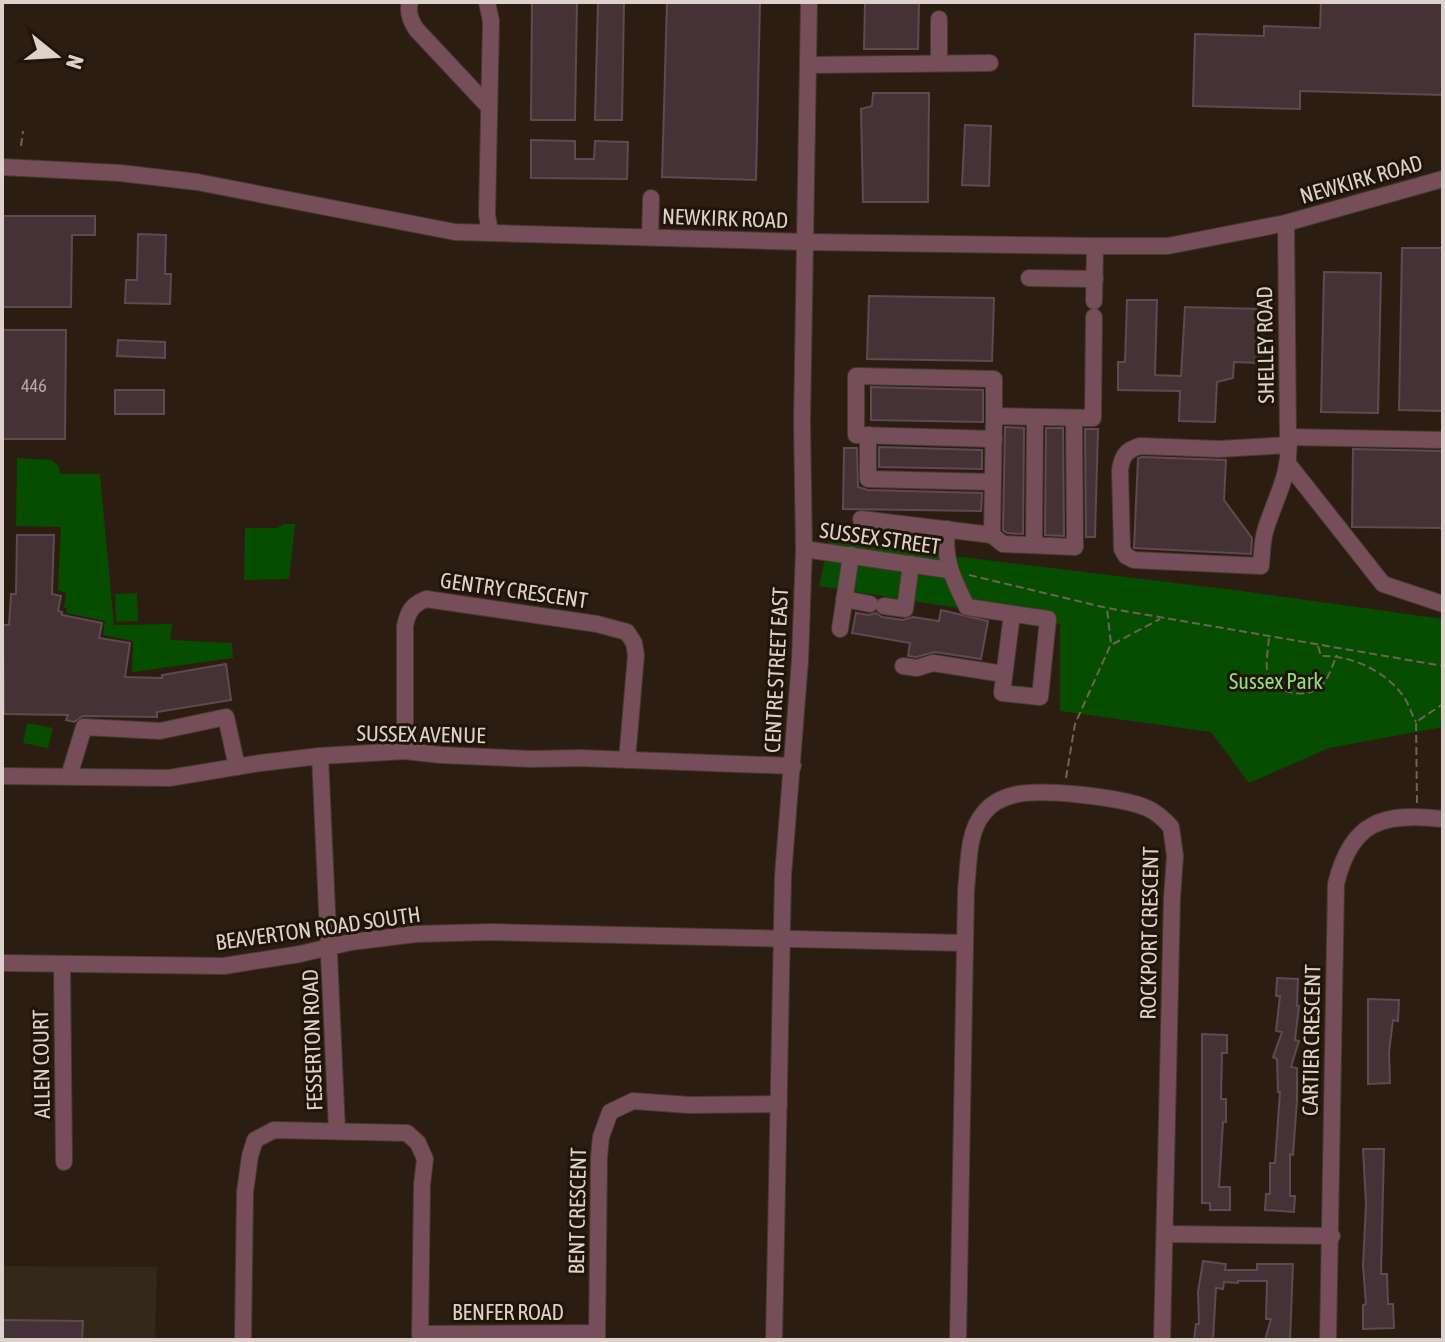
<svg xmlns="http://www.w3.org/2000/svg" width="1445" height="1342" font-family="'Asap Condensed',sans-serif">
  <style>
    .commercial { fill: #34281b }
    .green { fill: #064d00 }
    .building { fill: #453237; stroke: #5e4a50; stroke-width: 2 }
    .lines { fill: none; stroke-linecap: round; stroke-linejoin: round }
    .minor-casing { stroke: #473a30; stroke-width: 18 }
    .path { stroke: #6f6359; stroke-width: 2; stroke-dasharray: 8 4; stroke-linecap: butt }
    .minor { stroke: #764e59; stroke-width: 16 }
    .labels { text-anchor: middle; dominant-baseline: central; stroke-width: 6; stroke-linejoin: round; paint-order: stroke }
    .number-label { font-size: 18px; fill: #b6aaa6 }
    .street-label { font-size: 22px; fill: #dcd2cb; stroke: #211409 }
    .park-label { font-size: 22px; fill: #8be07f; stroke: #211409 }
  </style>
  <rect width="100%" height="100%" fill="#2b1d12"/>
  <path class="commercial" d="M 2,1266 L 157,1267 L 155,1340 L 2,1340 Z"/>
  <g class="green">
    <path d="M 17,458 L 51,460 L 59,466 L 60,474 L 100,474 L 114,625 L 172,624 L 170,640 L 232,643 L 233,658 L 132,672 L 133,641 L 103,635 L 105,621 L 66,613 L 67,608 L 64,608 L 66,593 L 58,590 L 61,527 L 16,526 Z"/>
    <path d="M 284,524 L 295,524 L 289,579 L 244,580 L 245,528 L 277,528 Z"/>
    <path d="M 829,541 L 1242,591 L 1443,619 L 1443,727 L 1329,748 L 1249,783 L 1211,732 L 1060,711 L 1060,624 L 819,586 Z"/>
    <path d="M 137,593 L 138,621 L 116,622 L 115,594 Z"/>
    <path d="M 27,723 L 53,728 L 48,748 L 23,743 Z"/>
  </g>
  <g class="building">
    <path d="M 532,2 L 577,2 L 575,120 L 531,120 Z"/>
    <path d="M 598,2 L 624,2 L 622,120 L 595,120 Z"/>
    <path d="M 667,2 L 760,2 L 756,180 L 662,177 Z"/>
    <path d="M 865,2 L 919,2 L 918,49 L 864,49 Z"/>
    <path d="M 1321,2 L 1443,2 L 1443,95 L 1300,91 L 1300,109 L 1193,106 L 1195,34 L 1264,36 L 1264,26 L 1320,28 Z"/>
    <path d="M 873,93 L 929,93 L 928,202 L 863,202 L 861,109 L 872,106 Z"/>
    <path d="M 965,125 L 991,126 L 989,186 L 962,185 Z"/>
    <path d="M 531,140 L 575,141 L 575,159 L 594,159 L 595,141 L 628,142 L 627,179 L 531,178 Z"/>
    <path d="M 2,216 L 95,216 L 95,235 L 72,235 L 71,307 L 2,307 Z"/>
    <path d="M 138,234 L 166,235 L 165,274 L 171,274 L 170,304 L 125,303 L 126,280 L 137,280 Z"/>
    <path d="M 1402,248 L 1443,248 L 1443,411 L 1399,410 Z"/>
    <path d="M 1324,272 L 1381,273 L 1378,413 L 1321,412 Z"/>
    <path d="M 869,296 L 994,298 L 992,361 L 867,359 Z"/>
    <path d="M 1127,300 L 1157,300 L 1155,375 L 1181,376 L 1185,307 L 1263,309 L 1261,363 L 1234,362 L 1233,378 L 1217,382 L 1215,422 L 1179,421 L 1180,391 L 1118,390 L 1118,362 L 1125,362 Z"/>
    <path d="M 2,330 L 66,330 L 65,439 L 2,439 Z"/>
    <path d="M 118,340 L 165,342 L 165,358 L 117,356 Z"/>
    <path d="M 871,387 L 983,390 L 983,422 L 871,420 Z"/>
    <rect x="115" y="390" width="49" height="24"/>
    <path d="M 1005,427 L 1024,428 L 1023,534 L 1007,533 L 1003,530 Z"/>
    <path d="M 1046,428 L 1063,428 L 1064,536 L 1045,535 Z"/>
    <path d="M 1085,429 L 1098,429 L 1095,537 L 1086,537 Z"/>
    <path d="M 879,447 L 982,450 L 982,469 L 879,467 Z"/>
    <path d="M 844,448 L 857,448 L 858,487 L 868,490 L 982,493 L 981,511 L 843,509 Z"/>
    <path d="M 1353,449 L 1443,451 L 1443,528 L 1352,527 Z"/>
    <path d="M 1142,457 L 1226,460 L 1224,500 L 1252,538 L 1251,554 L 1134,548 L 1138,458 Z"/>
    <path d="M 17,535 L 54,535 L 52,594 L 61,596 L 58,611 L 62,612 L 62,615 L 102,623 L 99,638 L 130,643 L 125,677 L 162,678 L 162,675 L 226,664 L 231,700 L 157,712 L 157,717 L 83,716 L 74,722 L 66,720 L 68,715 L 4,714 L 3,625 L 9,625 L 11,594 L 16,594 Z"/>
    <path d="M 941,610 L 988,621 L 981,659 L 935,652 L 916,657 L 908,656 L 910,643 L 852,633 L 856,613 L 869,615 L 876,613 L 882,617 L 903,620 L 913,617 L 939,621 Z"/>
    <path d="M 1277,978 L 1298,979 L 1297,1006 L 1299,1006 L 1295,1040 L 1299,1041 L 1291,1067 L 1297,1068 L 1297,1100 L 1293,1155 L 1290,1154 L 1290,1196 L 1295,1196 L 1294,1212 L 1265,1210 L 1266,1194 L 1270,1194 L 1270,1163 L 1275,1163 L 1280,1092 L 1278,1092 L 1277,1059 L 1273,1057 L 1282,1032 L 1276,1031 L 1280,996 L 1276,996 Z"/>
    <path d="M 1368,999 L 1399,1000 L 1398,1021 L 1393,1020 L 1389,1052 L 1390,1083 L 1368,1084 Z"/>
    <path d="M 1202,1034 L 1227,1035 L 1227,1053 L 1222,1053 L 1221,1099 L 1226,1099 L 1226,1122 L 1223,1122 L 1219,1187 L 1230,1187 L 1230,1210 L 1210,1210 L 1210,1203 L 1202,1203 Z"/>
    <path d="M 1363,1149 L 1384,1149 L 1381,1274 L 1387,1274 L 1388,1304 L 1393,1304 L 1394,1328 L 1363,1329 L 1363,1305 L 1366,1304 L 1363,1266 L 1366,1204 Z"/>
    <path d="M 1203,1261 L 1226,1264 L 1225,1270 L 1257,1270 L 1257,1264 L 1293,1264 L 1290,1340 L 1265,1340 L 1271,1319 L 1266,1319 L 1267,1281 L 1238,1281 L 1238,1283 L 1224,1282 L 1223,1289 L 1216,1288 L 1213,1340 L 1194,1340 L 1196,1324 L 1199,1324 L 1198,1292 Z"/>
    <path d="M 2,1320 L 83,1321 L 82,1340 L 2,1340 Z"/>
  </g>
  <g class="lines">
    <defs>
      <g id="minor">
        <path d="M 410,2 C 407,12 410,20 416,29 L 489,107"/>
        <path d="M 487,2 L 491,21 L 487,215 L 490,232"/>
        <path d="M 939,19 L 939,63"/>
        <path d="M 808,65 L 990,63"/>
        <path d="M 2,167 L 120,173 L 197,182 L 455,232 L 805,242 L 1095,246 L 1168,246 L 1286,223 L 1443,179"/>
        <path d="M 1286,223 L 1288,437 C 1292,471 1276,497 1266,528 C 1262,540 1262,554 1261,566 L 1134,560 L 1126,556 L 1122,549 L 1120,470 C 1122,456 1126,450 1140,446 L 1219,449 L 1289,445"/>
        <path d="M 650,237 L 651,198"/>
        <path d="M 1029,278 L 1095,279"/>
        <path d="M 1094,301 L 1095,246"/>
        <path d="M 1074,418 L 1075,547 L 1003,544 L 992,535 L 994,416 L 1093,418 L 1094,317"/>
        <path d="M 868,435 L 868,479 L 993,482"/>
        <path d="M 1288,437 L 1443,440"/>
        <path d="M 994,439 L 856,435 L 856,376 L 994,379 L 994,416"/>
        <path d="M 1289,465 L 1383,584 L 1443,604"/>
        <path d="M 861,519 L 992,535"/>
        <path d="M 947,529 C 943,560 954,581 967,607 L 1048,619 L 1040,697 L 1002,693 L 1012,614"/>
        <path d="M 1034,545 L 1035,418"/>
        <path d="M 804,549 L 949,570"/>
        <path d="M 844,599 L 870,604"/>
        <path d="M 884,606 L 905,609 L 911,564"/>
        <path d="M 840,629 L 851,555"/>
        <path d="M 903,666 L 917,668 L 933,663 L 1004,674"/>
        <path d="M 405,751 L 405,626 C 408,611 412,605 426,599 L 597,624 L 627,632 L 634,643 L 636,655 L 627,760"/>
        <path d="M 320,756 L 337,1130"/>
        <path d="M 2,776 L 169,778 L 260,763 L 320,756 L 405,751 L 441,755 L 532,759 L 579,758 L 793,766"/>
        <path d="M 69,776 L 84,727 L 160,731 L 226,717 L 237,767"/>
        <path d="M 2,963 L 224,966 L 300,954 L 351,942 L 416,934 L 491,932 L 964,943"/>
        <path d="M 62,965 L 64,1162"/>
        <path d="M 1166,1234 L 1332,1236"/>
        <path d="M 420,1334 L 597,1333"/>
        <path d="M 243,1340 L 245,1192 L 250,1156 L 255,1140 L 274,1130 L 407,1133 L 418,1143 L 425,1159 L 422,1185 L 420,1340"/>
        <path d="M 597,1340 L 599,1157 L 601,1137 L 610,1112 L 633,1101 L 689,1105 L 779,1104"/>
        <path d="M 774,1340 L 783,876 L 800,660 L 804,549 L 802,422 L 809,2"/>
        <path d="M 958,1340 L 966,890 C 969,866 967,833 983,814 C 991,803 1001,798 1014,795 C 1040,788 1121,797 1147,808 C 1156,812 1164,819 1171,827 L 1175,856 L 1172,898 L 1162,1340"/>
        <path d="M 1328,1340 L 1336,884 C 1351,821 1383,812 1443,819"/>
      </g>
    </defs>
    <use href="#minor" class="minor-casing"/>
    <g class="path">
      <path d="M 21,146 L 23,131"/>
      <path d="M 969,575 L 1107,608 L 1443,666"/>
      <path d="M 1269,638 C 1268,648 1266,660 1267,670 C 1271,693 1308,702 1323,684 C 1329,677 1333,664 1337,655"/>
      <path d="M 1113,644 L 1160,619"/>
      <path d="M 1318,646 L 1321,656 C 1350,655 1383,670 1401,693 C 1408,701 1411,713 1416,722"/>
      <path d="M 1066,778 L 1075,724 L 1111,644 L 1107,609"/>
      <path d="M 1417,803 L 1416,722 L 1443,704"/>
    </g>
    <use href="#minor" class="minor"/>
  </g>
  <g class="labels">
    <g class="number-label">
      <text x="34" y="385">446</text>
    </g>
    <g class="street-label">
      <text transform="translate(1361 179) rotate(-16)">NEWKIRK ROAD</text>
      <text transform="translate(725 218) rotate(2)">NEWKIRK ROAD</text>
      <text transform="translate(1265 345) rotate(-91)">SHELLEY ROAD</text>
      <text transform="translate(880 538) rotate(8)">SUSSEX STREET</text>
      <text transform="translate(514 590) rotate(8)">GENTRY CRESCENT</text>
      <text transform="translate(776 670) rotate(-87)">CENTRE STREET EAST</text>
      <text transform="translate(421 734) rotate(1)">SUSSEX AVENUE</text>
      <text transform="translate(318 928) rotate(-8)">BEAVERTON ROAD SOUTH</text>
      <text transform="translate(1149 933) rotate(-89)">ROCKPORT CRESCENT</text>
      <text transform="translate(312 1040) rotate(-92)">FESSERTON ROAD</text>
      <text transform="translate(1311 1040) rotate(-89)">CARTIER CRESCENT</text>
      <text transform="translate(41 1064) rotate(-91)">ALLEN COURT</text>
      <text transform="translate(577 1211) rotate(-89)">BENT CRESCENT</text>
      <text x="508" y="1312">BENFER ROAD</text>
    </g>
    <g class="park-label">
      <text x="1276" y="681">Sussex Park</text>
    </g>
  </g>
  <rect width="1445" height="1342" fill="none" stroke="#dcd2cb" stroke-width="8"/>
  <g transform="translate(56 56) rotate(108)" stroke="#211409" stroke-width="6" paint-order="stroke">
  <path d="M0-6L14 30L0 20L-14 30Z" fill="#dcd2cb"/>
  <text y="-12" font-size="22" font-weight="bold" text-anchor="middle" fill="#dcd2cb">N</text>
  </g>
</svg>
